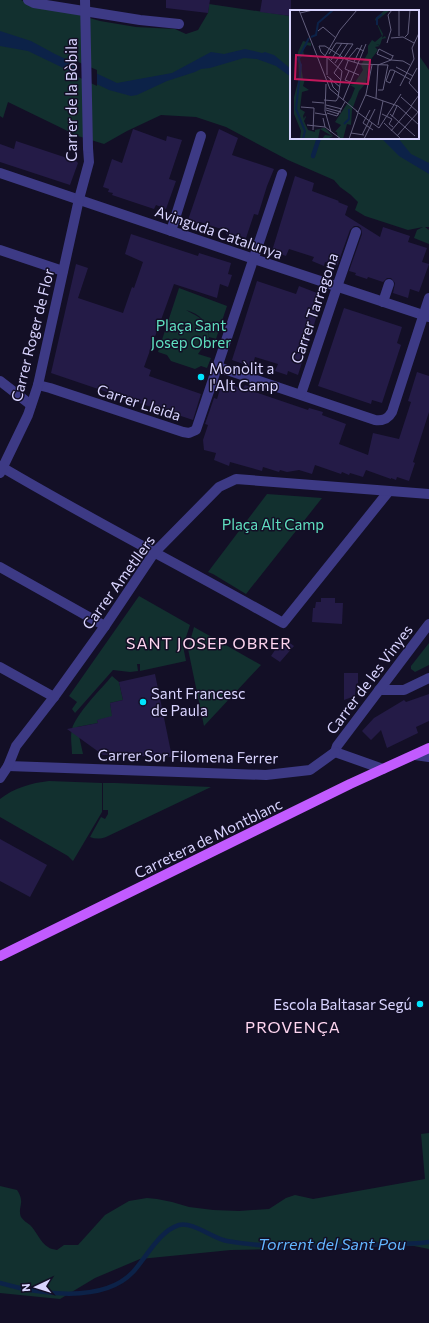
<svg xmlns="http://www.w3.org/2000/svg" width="429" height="1323" font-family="Commissioner,sans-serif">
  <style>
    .green { fill: #12302f }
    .water { fill: #0c2248 }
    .pier { fill: #130f26 }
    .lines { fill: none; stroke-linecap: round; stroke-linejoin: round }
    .stream { stroke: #0c2248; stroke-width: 4.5 }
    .building { fill: #241b47 }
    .minor { stroke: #3d3a85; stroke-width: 10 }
    .major { stroke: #c25bff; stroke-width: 10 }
    .minor-bridge { stroke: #3d3a85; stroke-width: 10 }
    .poi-dot { fill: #00e5ff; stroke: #130f26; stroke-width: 1.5 }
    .labels { text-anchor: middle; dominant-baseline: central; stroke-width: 3; stroke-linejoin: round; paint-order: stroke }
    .street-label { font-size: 15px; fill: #d9d4ff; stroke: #130f26 }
    .park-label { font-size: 15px; fill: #5fe0c0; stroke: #130f26 }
    .poi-label { font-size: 15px; fill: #d9d4ff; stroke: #130f26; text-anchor: start }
    .neighbourhood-label { font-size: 16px; letter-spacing: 1px; fill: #ffd6f0; stroke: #130f26 }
    .water-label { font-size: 16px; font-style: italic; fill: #62b6ff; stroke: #130f26 }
    .inset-river { fill: none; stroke: #0c2248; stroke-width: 2 }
    .inset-road { fill: none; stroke: #625e7d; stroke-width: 1 }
    .view { fill: #c2185b; fill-opacity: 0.15; stroke: #c2185b; stroke-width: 2 }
    .inset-edge { fill: none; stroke: #d9d4ff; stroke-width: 2 }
  </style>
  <rect width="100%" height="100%" fill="#130f26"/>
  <g class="green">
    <path d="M 0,0 L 21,0 L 34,6 L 66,11 L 100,21 L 136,27 L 175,29 L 186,34 L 198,30 L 208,13 L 209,4 L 291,16 L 291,138 L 418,138 L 418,54 L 429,70 L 429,227 L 425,227 L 429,230 L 429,244 L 414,238 L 417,230 L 423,227 L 408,230 L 365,216 L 355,210 L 358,202 L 351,195 L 340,187 L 334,180 L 288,160 L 226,127 L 196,117 L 161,115 L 127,131 L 104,144 L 78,136 L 8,102 L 3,118 L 0,116 Z"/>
    <path d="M 179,288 L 227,306 L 216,339 L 209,337 C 208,322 200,314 186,310 C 200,318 207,319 209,338 L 198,354 L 211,358 L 207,368 L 201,366 L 195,369 L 171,361 L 167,355 L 158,352 Z"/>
    <path d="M 267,494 L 322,498 L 246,594 L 213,574 L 208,572 Z"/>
    <path d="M 139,596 L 190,625 L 183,646 L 186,661 L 140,671 L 140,664 L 137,664 L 138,671 L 130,672 L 113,670 L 75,713 L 72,709 L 77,702 L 69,696 Z"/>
    <path d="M 194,627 L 261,665 L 204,726 L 188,649 Z"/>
    <path d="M 429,643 L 429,665 L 415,672 L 411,669 L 411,666 Z"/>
    <path d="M 112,676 L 119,682 L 123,700 L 110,703 L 113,719 L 97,720 L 98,723 L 77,727 L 83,754 L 72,754 C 72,746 70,737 72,729 C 76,714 101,689 112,676 Z"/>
    <path d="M 49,781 L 102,783 L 102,812 L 73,861 L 68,856 L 0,817 L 0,799 C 14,788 31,783 49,781 Z"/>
    <path d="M 103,783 L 115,783 L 211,787 L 106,837 C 100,839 95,839 90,837 L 101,817 L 105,819 L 108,814 L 108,810 L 103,810 Z"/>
    <path d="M 429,1133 L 429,1249 L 414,1246 L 231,1250 L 140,1259 L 95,1278 L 60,1299 L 0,1293 L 0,1186 L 17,1190 C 26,1204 17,1206 21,1217 C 23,1220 27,1223 30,1225 C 37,1232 40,1242 48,1247 C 50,1249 54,1249 57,1250 L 64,1245 L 78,1245 L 105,1215 L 129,1201 L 147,1198 L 157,1199 L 172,1202 L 189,1207 L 213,1210 L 239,1211 L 269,1209 L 286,1198 L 295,1195 L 313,1199 L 425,1179 L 421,1134 Z"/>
  </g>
  <g class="water">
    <path d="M 0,31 L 31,41 L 55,54 L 117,83 L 172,73 L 211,52 L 224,54 L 245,49 L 262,53 L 265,52 L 274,55 L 291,69 L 291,77 L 276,66 L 257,59 L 244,58 L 210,68 L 201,69 L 195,72 L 167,81 L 137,95 L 131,96 L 109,90 L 28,51 L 0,46 Z"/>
    <path d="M 381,138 L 398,138 L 411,154 L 429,163 L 429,174 L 399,156 Z"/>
  </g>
  <path class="pier" d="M 76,61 L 97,70 L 97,86 L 76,76 Z"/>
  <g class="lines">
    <g class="stream">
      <path d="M 313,156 L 319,138"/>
      <path d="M 0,1283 C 37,1294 103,1304 133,1272 C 146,1258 159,1231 179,1225 C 192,1221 214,1239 227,1241 C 272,1249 320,1247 366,1245 C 387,1244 408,1245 429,1242"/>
    </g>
  </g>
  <g class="building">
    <path d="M 166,0 L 210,0 L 208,13 L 166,8 Z"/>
    <path d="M 262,0 L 291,0 L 291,16 L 260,12 Z"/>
    <path d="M 133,129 L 166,141 L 167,136 L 182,140 L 169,179 L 176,181 L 166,209 L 156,205 L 154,209 L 112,195 L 113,193 L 108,192 L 109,189 L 103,187 L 112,159 L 122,163 Z"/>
    <path d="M 219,129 L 238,138 L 232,155 L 274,169 L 267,186 L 258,215 L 254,214 L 246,238 L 240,236 L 240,239 L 226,234 L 227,231 L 200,222 L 199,224 L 188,220 Z"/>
    <path d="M 16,141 L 76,161 L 78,163 L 70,185 L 0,162 L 0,144 L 14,149 Z"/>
    <path d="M 295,176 L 314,183 L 312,191 L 339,201 L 338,202 L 348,206 L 345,215 L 380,237 L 383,227 L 410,236 L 408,242 L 427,248 L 422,262 L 429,264 L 419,292 L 410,289 L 408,298 L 393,293 L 395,283 L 391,278 L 387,278 L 383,282 L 368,277 L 367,279 L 355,275 L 356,273 L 349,271 L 362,234 L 361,228 L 358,226 L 354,226 L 350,230 L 337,266 L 325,262 L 324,266 L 312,261 L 314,257 L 289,249 L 286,256 L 272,251 Z"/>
    <path d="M 131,234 L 198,256 L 199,253 L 231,263 L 228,274 L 232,275 L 228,287 L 220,284 L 217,298 L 174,284 L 144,367 L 151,370 L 149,376 L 201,394 L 193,420 L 175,414 L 173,419 L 155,413 L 157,409 L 51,373 L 76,264 L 88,268 L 78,298 L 123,313 L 132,287 L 134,288 L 143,262 L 125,254 Z"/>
    <path d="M 257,281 L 296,294 L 299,286 L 317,293 L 314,304 L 320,306 L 298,375 L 288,371 L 287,375 L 275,371 L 278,364 L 255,357 L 252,367 L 232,360 Z"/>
    <path d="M 344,308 L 402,327 L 397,343 L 401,345 L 382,403 L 372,400 L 371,404 L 318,386 Z"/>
    <path d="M 417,372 L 429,376 L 429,412 L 413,462 L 415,463 L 409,481 L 397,477 L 396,480 L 391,478 L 391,479 L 366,470 L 363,477 L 350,473 L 349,475 L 342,472 L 341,474 L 315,465 L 312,474 L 299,470 L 287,472 L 280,470 L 279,472 L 263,467 L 262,471 L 230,462 L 229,466 L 214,460 L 216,453 L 204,450 L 203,440 L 208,425 L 205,424 L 214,398 L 217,399 L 221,386 L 228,388 L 229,384 L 243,389 L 245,385 L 256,389 L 255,392 L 308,410 L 309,408 L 323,412 L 322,415 L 346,424 L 339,444 L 368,455 L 373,433 L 399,439 L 411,402 L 408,401 Z"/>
    <path d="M 321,598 L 335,598 L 335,603 L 343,603 L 342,624 L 312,622 L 313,608 L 315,608 L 316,602 L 321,602 Z"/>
    <path d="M 283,638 L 294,646 L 280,662 L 271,656 Z"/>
    <path d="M 344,673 L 358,673 L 358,683 L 356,684 L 355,696 L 344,700 Z"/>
    <path d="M 155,674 L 172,757 L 103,755 L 67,729 L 98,723 L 97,720 L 112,716 L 110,703 L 123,700 L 119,682 Z"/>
    <path d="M 429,694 L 429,721 L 416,727 L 418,733 L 387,748 L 381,730 L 371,740 L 362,731 L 374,718 L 404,700 L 406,702 Z"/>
    <path d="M 0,839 L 47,865 L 30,897 L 0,881 Z"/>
  </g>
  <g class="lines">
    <g class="minor">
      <path d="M 28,0 L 34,3 L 140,20 L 179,24"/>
      <path d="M 0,173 L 254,259 L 429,317"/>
      <path d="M 171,231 L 201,136"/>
      <path d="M 0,250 L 63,271"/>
      <path d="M 383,302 L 389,284"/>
      <path d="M 218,367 L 375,420 C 383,421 388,419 392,412 L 429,298"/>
      <path d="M 0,381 L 31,405"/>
      <path d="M 38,385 L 50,388 L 183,432 L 189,433 L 196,430 L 282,174"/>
      <path d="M 301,394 L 337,287 L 356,232"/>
      <path d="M 0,466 C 93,521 189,570 283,623 L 389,491"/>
      <path d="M 0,473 L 28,415 L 38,385 L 79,199 L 89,162 L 88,148"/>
      <path d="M 0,567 L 105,626"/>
      <path d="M 0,667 L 54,697"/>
      <path d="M 379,690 L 404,690 L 429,678"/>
      <path d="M 335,752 L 337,746 L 429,624"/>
      <path d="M 335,752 L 383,769"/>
      <path d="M 415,755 L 429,757"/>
      <path d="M 8,766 L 266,775 L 310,770 L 335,752"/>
      <path d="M 0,778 L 8,766 L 16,746 L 54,697 L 105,626 L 154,553 L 219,487 L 236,479 L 429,494"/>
    </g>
    <path class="major" d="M 0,956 L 350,784 L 429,748"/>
    <path class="minor-bridge" d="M 85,0 L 88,148"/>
  </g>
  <g class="poi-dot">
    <circle cx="201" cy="377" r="4"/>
    <circle cx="143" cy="702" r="4"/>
    <circle cx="420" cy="1004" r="4"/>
  </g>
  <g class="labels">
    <g class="street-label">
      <text transform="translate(71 100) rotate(-90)">Carrer de la Bòbila</text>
      <text transform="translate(219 232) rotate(19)">Avinguda Catalunya</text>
      <text transform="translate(314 308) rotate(-71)">Carrer Tarragona</text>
      <text transform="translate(32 335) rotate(-76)">Carrer Roger de Flor</text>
      <text transform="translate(139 402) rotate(18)">Carrer Lleida</text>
      <text transform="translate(118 582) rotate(-54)">Carrer Ametllers</text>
      <text transform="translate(369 679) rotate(-53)">Carrer de les Vinyes</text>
      <text transform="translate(188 756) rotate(1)">Carrer Sor Filomena Ferrer</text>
      <text transform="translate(208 838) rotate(-26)">Carretera de Montblanc</text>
    </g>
    <g class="park-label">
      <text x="191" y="325">Plaça Sant<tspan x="191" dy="17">Josep Obrer</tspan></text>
      <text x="273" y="524">Plaça Alt Camp</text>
    </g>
    <g class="poi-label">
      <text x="209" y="368">Monòlit a<tspan x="209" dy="17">l'Alt Camp</tspan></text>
      <text x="151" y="693">Sant Francesc<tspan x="151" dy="17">de Paula</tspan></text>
      <text x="412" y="1004" text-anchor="end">Escola Baltasar Segú</text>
    </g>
    <g class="neighbourhood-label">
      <text x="209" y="642">SANT JOSEP OBRER</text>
      <text x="293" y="1026">PROVENÇA</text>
    </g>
    <g class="water-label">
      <text x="332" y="1243">Torrent del Sant Pou</text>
    </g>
  </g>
  <g transform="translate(290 10)">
    <rect width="129" height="129" fill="#130f26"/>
    <path d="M 95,0 L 100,0 L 86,11 L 93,24 L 92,28 L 95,26 L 96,28 L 92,29 L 90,35 L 86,34 L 90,36 L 85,37 L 88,40 L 79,52 L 76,73 L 69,81 L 62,100 L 61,115 L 57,114 L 53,129 L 48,129 L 47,122 L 45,122 L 51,115 L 45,112 L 61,88 L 65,78 L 60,75 L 64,74 L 73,60 L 71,55 L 78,43 L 78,36 L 82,30 L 85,32 L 92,26 L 85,9 ZM 13,31 L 21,33 L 21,36 L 17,35 L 13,40 L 14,45 L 10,48 L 13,69 L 15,69 L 13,76 L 19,80 L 12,82 L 10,99 L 15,102 L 13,106 L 14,109 L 15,106 L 16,107 L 14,111 L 18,120 L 25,122 L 25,120 L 33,118 L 35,118 L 43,126 L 37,129 L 32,129 L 35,125 L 42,126 L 30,119 L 28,129 L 15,129 L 16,123 L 15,129 L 10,129 L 11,121 L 4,104 L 4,87 L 9,68 L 8,42 Z" fill="#12302f"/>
    <path class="inset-river" d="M 87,15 L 87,8 L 92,4M 21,27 L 26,25 L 28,13 L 43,0M 54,114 L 59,109 L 59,99M 13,129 L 15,121 L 6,99 L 11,55 L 8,49 L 19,28"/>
    <path class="inset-road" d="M 9,0 L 40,79 L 68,102M 109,0 L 109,26M 10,3 L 23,0M 28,21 L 33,17 L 46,28M 115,27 L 118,24 L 120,0M 101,28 L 113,27 L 124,33M 97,33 L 101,20 L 98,5 L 102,0M 29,36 L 31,42 L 52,61 L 48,88 L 46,91 L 34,90M 29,36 L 35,36 L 57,50 L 70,54 L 98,55M 39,44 L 46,33 L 63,34 L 44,63 L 51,70M 35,46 L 50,20 L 67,0M 103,46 L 89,39 L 87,44 L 101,50 L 103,46 L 103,45M 41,50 L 52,33M 57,50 L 67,38 L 74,41M 58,51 L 55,59 L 69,65M 64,52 L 72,35M 45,53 L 58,33M 88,55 L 101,50 L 113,51 L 120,55M 106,57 L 123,66M 127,58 L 119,73 L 129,84M 59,61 L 55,70 L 63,73M 105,61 L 100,73 L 96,71 L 100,60 L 103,60 L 105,61 L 114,66 L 121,70M 37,65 L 37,47M 37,66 L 50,77M 40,68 L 43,77 L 49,83M 36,74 L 35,101 L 41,122M 110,76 L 124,49 L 122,38 L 129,23M 88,80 L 93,80 L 98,55M 76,85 L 108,96 L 129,115M 111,87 L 129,103M 86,88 L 88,55M 53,90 L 76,34M 22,92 L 34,93M 36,95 L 52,99M 121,96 L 129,85M 11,97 L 24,98 L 23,120M 36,98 L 51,102M 36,100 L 49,104M 80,100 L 73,113 L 83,120M 66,101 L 89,118 L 111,84M 68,102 L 76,84 L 82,55M 25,103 L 37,105M 37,103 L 47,106 L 55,92M 92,104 L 102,109 L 99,114 L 103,117M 100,104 L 125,126M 102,107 L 107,96M 33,108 L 35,117 L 51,129M 94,113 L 111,129M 17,115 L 35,117M 88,115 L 93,91M 101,121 L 122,96M 61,123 L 74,125M 72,125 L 85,99M 107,126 L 129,101M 59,129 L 68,103M 74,129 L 82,113"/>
    <path class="view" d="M 6,45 L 80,50 L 78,74 L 5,69 Z"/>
    <rect width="129" height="129" class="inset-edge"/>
  </g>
  <g transform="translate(36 1287) rotate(266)" stroke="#130f26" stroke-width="3" paint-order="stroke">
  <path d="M0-3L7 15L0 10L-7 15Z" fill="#d9d4ff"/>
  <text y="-6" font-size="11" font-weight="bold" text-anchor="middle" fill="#d9d4ff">N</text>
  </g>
</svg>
